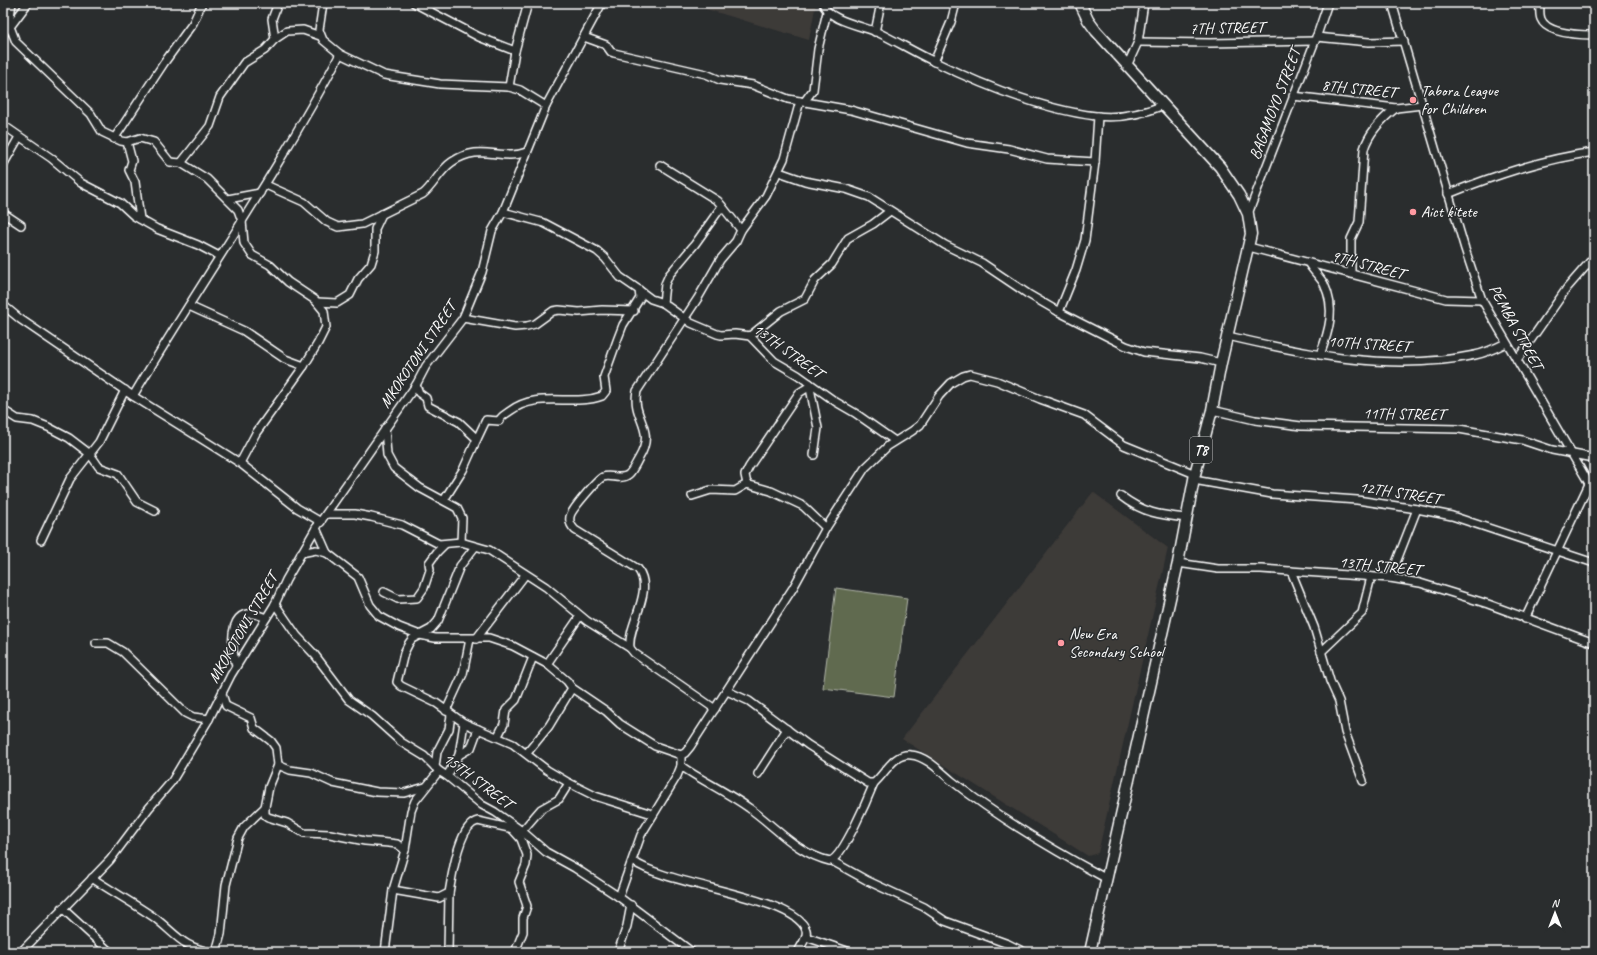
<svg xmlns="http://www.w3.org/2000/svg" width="1597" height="955" font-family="Caveat,sans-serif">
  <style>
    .built { fill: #3d3a38 }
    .pitch { fill: #606a50; stroke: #b0b4a8 }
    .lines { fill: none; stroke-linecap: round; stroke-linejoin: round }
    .minor-casing { stroke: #fff; stroke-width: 10 }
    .highway-casing { stroke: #fff; stroke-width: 13 }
    .minor { stroke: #2a2d2e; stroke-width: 7 }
    .highway { stroke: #2a2d2e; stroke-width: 10 }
    .poi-dot { fill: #ff9aa2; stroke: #2a2d2e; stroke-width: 1.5 }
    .labels { text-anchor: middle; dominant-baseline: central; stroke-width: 3; stroke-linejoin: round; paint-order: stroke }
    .shield { fill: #2a2d2e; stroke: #bfc0c0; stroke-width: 1 }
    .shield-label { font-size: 15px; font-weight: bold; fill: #fff }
    .street-label { font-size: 16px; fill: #fff; stroke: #2a2d2e }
    .poi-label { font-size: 16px; fill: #fff; stroke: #2a2d2e; text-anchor: start }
  </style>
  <rect width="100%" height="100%" fill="#2a2d2e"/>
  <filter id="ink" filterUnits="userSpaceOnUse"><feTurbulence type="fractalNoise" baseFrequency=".025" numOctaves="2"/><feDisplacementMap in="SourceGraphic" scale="8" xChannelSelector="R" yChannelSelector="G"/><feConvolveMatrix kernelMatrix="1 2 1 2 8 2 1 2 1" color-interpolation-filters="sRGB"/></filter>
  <g filter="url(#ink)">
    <g class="built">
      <path d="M 686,3 L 816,3 L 809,40 Z"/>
      <path d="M 1093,492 L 1168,548 L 1098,853 L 1088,856 L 902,739 Z"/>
    </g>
    <path class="pitch" d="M 836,588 L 907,598 L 894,697 L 823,688 Z"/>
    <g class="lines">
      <defs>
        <g id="minor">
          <path d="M 12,3 L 9,24 L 16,42 L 91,114 L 102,132 L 121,141 L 127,142 L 140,138 L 154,142 L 170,162 L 181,163 L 207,179 L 238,210 L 242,221 L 244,243 L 252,255 L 270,265 L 288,282 L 315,300 L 324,311 L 326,327 L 318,343 L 304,366 L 256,433 L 240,463"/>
          <path d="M 323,3 L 319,30 L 323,40 L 340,54 L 384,75 L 440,84 L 509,87 L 520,90 L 546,106"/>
          <path d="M 414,3 L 479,37 L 515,51"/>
          <path d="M 823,3 C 826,20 862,26 877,32 C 896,41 914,52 933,61 C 984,86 1040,109 1096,116 C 1121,119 1142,114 1164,105"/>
          <path d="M 1392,3 L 1465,249 L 1482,300 L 1594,492"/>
          <path d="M 1540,3 C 1540,8 1539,14 1541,19 C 1547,34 1580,35 1594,35"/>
          <path d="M 10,27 L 28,3"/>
          <path d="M 875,32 L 881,3"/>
          <path d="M 3,35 L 9,24"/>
          <path d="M 584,37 L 606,45 L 611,52 L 614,53 L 706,74 L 720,80 L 753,85 L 788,99 L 851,110 L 967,143 L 1009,149 L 1047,159 L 1095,162"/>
          <path d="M 1316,37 L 1369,42 L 1404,41"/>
          <path d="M 275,39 L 272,19 L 278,3"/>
          <path d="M 1138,42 L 1210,43 L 1315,41"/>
          <path d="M 934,62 L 951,22 L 956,3"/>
          <path d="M 1127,66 L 1138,42 L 1144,3"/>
          <path d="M 509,87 L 515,51 L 528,3"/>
          <path d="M 1293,96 L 1396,108 L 1422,105"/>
          <path d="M 804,102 L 813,90 L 818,49 L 827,12"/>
          <path d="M 3,125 L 51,158 L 81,183 L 120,203 L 134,216 L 157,229 L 198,245 L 219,256"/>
          <path d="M 114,139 L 164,63 L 193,23 L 202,3"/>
          <path d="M 127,142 L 132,161 L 129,170 L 135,182 L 140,219"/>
          <path d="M 181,163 L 210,126 L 220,97 L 244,63 L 265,50 L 275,39 L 287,31 L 303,30 L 320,36"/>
          <path d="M 3,165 L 19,137"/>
          <path d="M 660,165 L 718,201 L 741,230"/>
          <path d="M 779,172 L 805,181 L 846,189 L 869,197 L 945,245 L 982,263 L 1028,294 L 1059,312 L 1126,346 L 1144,352 L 1200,358 L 1221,363"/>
          <path d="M 266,185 L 304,202 L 327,222 L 338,227 L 362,224 L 423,194 C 434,185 440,170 452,162 C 481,142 500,162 527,152"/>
          <path d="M 1448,194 C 1496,175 1543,159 1594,152"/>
          <path d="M 228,199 L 260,193"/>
          <path d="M 3,213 L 21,225"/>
          <path d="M 1248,214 L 1315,41 L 1328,3"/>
          <path d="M 1249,247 L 1446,299 L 1482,300"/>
          <path d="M 1309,264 C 1313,271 1320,277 1324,284 C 1336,309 1329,331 1320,355"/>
          <path d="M 1351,274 L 1351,239 L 1359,222 L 1364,149 C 1369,132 1382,119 1396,108"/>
          <path d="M 639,290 L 651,299 L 663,303 L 691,323 L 717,334 L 721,335 L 735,334 L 750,336 L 774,361 L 798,375 L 836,402 L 855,413 L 895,441"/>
          <path d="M 317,302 L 337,303 L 350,295 L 358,279 L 371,264 L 375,251 L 375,229 L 382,214"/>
          <path d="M 663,303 L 665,284 L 669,275 L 695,244 L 722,206"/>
          <path d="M 3,305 L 20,319 L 133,396 L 240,463 L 297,508 L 321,522"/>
          <path d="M 189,306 L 244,331 L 285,359 L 304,366"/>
          <path d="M 1059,312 L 1076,270 L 1085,240 L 1095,162 L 1098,116"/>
          <path d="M 463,318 L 515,327 L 527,326 L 535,324 L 553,311 L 559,310 L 579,312 L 602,310 L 634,311"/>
          <path d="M 750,336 L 781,311 L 805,299 L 815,280 L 832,264 L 848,238 L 873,224 L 890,211"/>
          <path d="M 1228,336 C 1308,355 1393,372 1475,355 C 1486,353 1496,348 1506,343"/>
          <path d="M 1517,360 L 1567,288 L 1594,257"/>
          <path d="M 809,383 L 818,428 L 814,455"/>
          <path d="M 416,385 L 419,393 L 426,398 L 428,406 L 459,422 L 477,439 L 463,470 L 444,500"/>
          <path d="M 133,396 C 201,282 278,172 340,54"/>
          <path d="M 3,410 L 17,419 L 33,421 L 48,427 L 69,438 L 90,454 L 99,467 L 118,474 L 137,502 L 155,511"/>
          <path d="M 1212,410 L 1255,420 L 1301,426 L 1459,429 L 1522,440 L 1552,450 L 1594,458"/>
          <path d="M 385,428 L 387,455 L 394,468 L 420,488 L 457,508 L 462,518 L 461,542"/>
          <path d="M 477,439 L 486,420 L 499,421 C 501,416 506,414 510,411 C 538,390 572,407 602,396 L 606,391 L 604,377 L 618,338 L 623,325 L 640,298 L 639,290 L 620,277 L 605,258 L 597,251 L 544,223 L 503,212"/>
          <path d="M 1194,480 L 1272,494 L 1357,500 L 1417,509 L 1452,516 L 1594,563"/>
          <path d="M 747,484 L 745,475 L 749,467 L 799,393 L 810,386"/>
          <path d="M 692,496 L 711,490 L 735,491 L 747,484 L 750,485 L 771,491 L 803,506 L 826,528"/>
          <path d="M 1121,496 C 1143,513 1160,515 1186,518"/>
          <path d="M 327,514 L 355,514 L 371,517 L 402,525 L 439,544 L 461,542 L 489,550 L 546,587 L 587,621 L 630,648"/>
          <path d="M 316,528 L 327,553 L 358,577 L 370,605 L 379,616 L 399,627 L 420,635 L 435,638 L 489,638 L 513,646 L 547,664 L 567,681 L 572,688 L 606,711 L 620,724 L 655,746 L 681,755 L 685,753 L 690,747 L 793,588 L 826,528 L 865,468 L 888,446 L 912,431 L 920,425 L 939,396 L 951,383 L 963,376 L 970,374 L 997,381 L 1040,399 L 1084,415 L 1124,445 L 1195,474"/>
          <path d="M 41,540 L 70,479 L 99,442 L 125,390"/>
          <path d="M 475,547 L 460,566 L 438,621 L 431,629 L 412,639 L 409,643 L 404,653 L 397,682 L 401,686 L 436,703 L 464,723 L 513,744 L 547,770 L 569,783 L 595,796 L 652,814"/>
          <path d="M 301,553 L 316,550 L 327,553"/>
          <path d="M 1178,563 L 1218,569 L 1261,569 L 1390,578 L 1420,583 L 1488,604 L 1594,643"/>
          <path d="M 1291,571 L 1314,627 L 1330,681 L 1339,701 L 1345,732 L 1363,781"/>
          <path d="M 1390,578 L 1417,509"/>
          <path d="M 384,592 L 398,599 L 417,598 L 424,588 L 430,570 L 429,563 L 437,552 L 445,544"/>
          <path d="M 275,604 L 297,636 L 315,655 L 349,700 L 372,716 L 401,742 L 424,756 L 439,771 L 447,776 L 482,805 L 495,812 L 522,831 L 546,852 L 575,868 L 619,897 L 692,952"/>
          <path d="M 1525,619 L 1589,484"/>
          <path d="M 476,639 L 525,575"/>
          <path d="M 96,643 L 108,643 L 123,652 L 185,713 L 193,717 L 209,719"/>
          <path d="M 1321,652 L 1362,613 L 1371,577"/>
          <path d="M 547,664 L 580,616"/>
          <path d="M 236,666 C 230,642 228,600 266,618"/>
          <path d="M 727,691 L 749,701 L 808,745 L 868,783 L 874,783 C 886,773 893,753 911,755 C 926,756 941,772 952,781 C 1000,819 1053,850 1107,879"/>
          <path d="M 715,709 L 634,653 L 630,648 C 627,624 655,592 638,569 L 575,530 C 571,526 569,522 570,517 C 570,511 598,479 603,477 C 611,474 622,481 629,474 C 633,470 636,463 639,458 C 657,428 631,419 637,391 L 698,298 L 720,260 L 736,241 L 741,230 L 766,196 L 784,159 L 800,101"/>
          <path d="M 446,711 L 463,674 L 470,639"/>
          <path d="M 498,736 L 504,724 L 506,710 L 516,700 L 533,657"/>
          <path d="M 527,753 L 549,726 L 572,688"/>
          <path d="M 459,755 L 464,723"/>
          <path d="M 278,765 L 290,770 L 311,773 L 333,783 L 377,792 L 404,793 L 425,787"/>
          <path d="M 681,766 C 702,781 727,792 749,808 C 775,826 797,854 830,861 C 843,857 868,798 874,783"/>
          <path d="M 435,767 L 437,752 L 449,729 L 451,715"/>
          <path d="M 758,774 L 787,729"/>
          <path d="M 447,776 L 459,755 L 471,748 L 478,729"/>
          <path d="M 265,807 L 265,815 L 268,817 L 287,823 L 304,833 L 330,834 L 365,841 L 389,843 L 397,844 L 405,850"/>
          <path d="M 512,829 L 521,839 L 527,855 L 526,865 L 519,882 L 527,906 L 523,918 L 523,932 L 515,952"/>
          <path d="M 633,861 C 666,886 795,896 806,930 C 808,938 801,945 798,952"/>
          <path d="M 832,861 L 868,881 L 924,907 L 945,921 L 1008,944 L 1024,952"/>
          <path d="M 92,878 C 113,892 135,904 155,918 C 177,935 183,948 212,952"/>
          <path d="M 393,890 L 439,898 L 449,893 C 452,876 459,824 478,821 L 522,831 L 541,809 L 559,799 L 569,783"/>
          <path d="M 619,897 L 641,835 L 677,776 L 681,766 L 681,755"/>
          <path d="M 62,908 L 110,952"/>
          <path d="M 806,937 L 850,952"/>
          <path d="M 21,952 L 110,860 L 149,808 L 172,781 L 209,719 L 231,675 L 275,604 L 286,580 L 316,528 L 416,385 L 426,366 L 463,318 L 482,272 L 492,231 L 503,212 L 546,106 L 602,3"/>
          <path d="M 216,952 L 221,934 L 226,885 L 238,838 L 244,827 L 265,807 L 269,787 L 278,765 L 276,748 L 271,741 L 254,728 L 251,718 L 226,706 L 222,694"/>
          <path d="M 385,952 L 393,890 L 405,850 L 411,811 L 415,801 L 439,771"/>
          <path d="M 448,952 L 449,893"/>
          <path d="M 618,952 L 627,926 L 631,905"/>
        </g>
        <path id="highway" d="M 1080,3 L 1088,20 L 1096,31 L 1220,167 L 1239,195 L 1248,214 L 1251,234 L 1221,363 L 1212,410 L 1195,474 L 1178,563 L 1090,952"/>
      </defs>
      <use href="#minor" class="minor-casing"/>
      <use href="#highway" class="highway-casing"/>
      <use href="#minor" class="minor"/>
      <use href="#highway" class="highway"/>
    </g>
  </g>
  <g class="poi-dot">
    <circle cx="1413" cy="100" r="4"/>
    <circle cx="1413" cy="212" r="4"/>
    <circle cx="1061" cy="643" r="4"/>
  </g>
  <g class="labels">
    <rect class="shield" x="1190" y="437" width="22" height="26" rx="3"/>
    <g class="shield-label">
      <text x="1201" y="450">T8</text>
    </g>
    <g class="street-label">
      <text transform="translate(1227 28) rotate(-1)">7TH STREET</text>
      <text transform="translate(1359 89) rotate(6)">8TH STREET</text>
      <text transform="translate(1275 104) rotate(-69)">BAGAMOYO STREET</text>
      <text transform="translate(1368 265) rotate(15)">9TH STREET</text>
      <text transform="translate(1516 327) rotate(61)">PEMBA STREET</text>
      <text transform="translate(1369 344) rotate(4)">10TH STREET</text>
      <text transform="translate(788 351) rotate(36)">13TH STREET</text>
      <text transform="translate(418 355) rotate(-56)">MKOKOTONI STREET</text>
      <text transform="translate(1404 414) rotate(1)">11TH STREET</text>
      <text transform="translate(1400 493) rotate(9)">12TH STREET</text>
      <text transform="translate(1380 566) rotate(6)">13TH STREET</text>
      <text transform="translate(243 628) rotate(-60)">MKOKOTONI STREET</text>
      <text transform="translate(478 781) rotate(37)">15TH STREET</text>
    </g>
    <g class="poi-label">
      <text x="1421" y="91">Tabora League<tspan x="1421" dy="18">for Children</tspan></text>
      <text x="1421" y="212">Aict kitete</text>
      <text x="1069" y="634">New Era<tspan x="1069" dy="18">Secondary School</tspan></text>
    </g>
  </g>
  <rect width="1597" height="955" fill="none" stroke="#2a2d2e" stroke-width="16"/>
  <rect x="8" y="8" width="1581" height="939" fill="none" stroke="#fff" stroke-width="1.5" filter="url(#ink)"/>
  <g transform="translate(1555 913)" stroke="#2a2d2e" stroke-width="3" paint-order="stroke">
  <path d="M0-3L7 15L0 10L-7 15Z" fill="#ffffff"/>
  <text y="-6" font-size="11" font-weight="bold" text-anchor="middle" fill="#ffffff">N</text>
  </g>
</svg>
